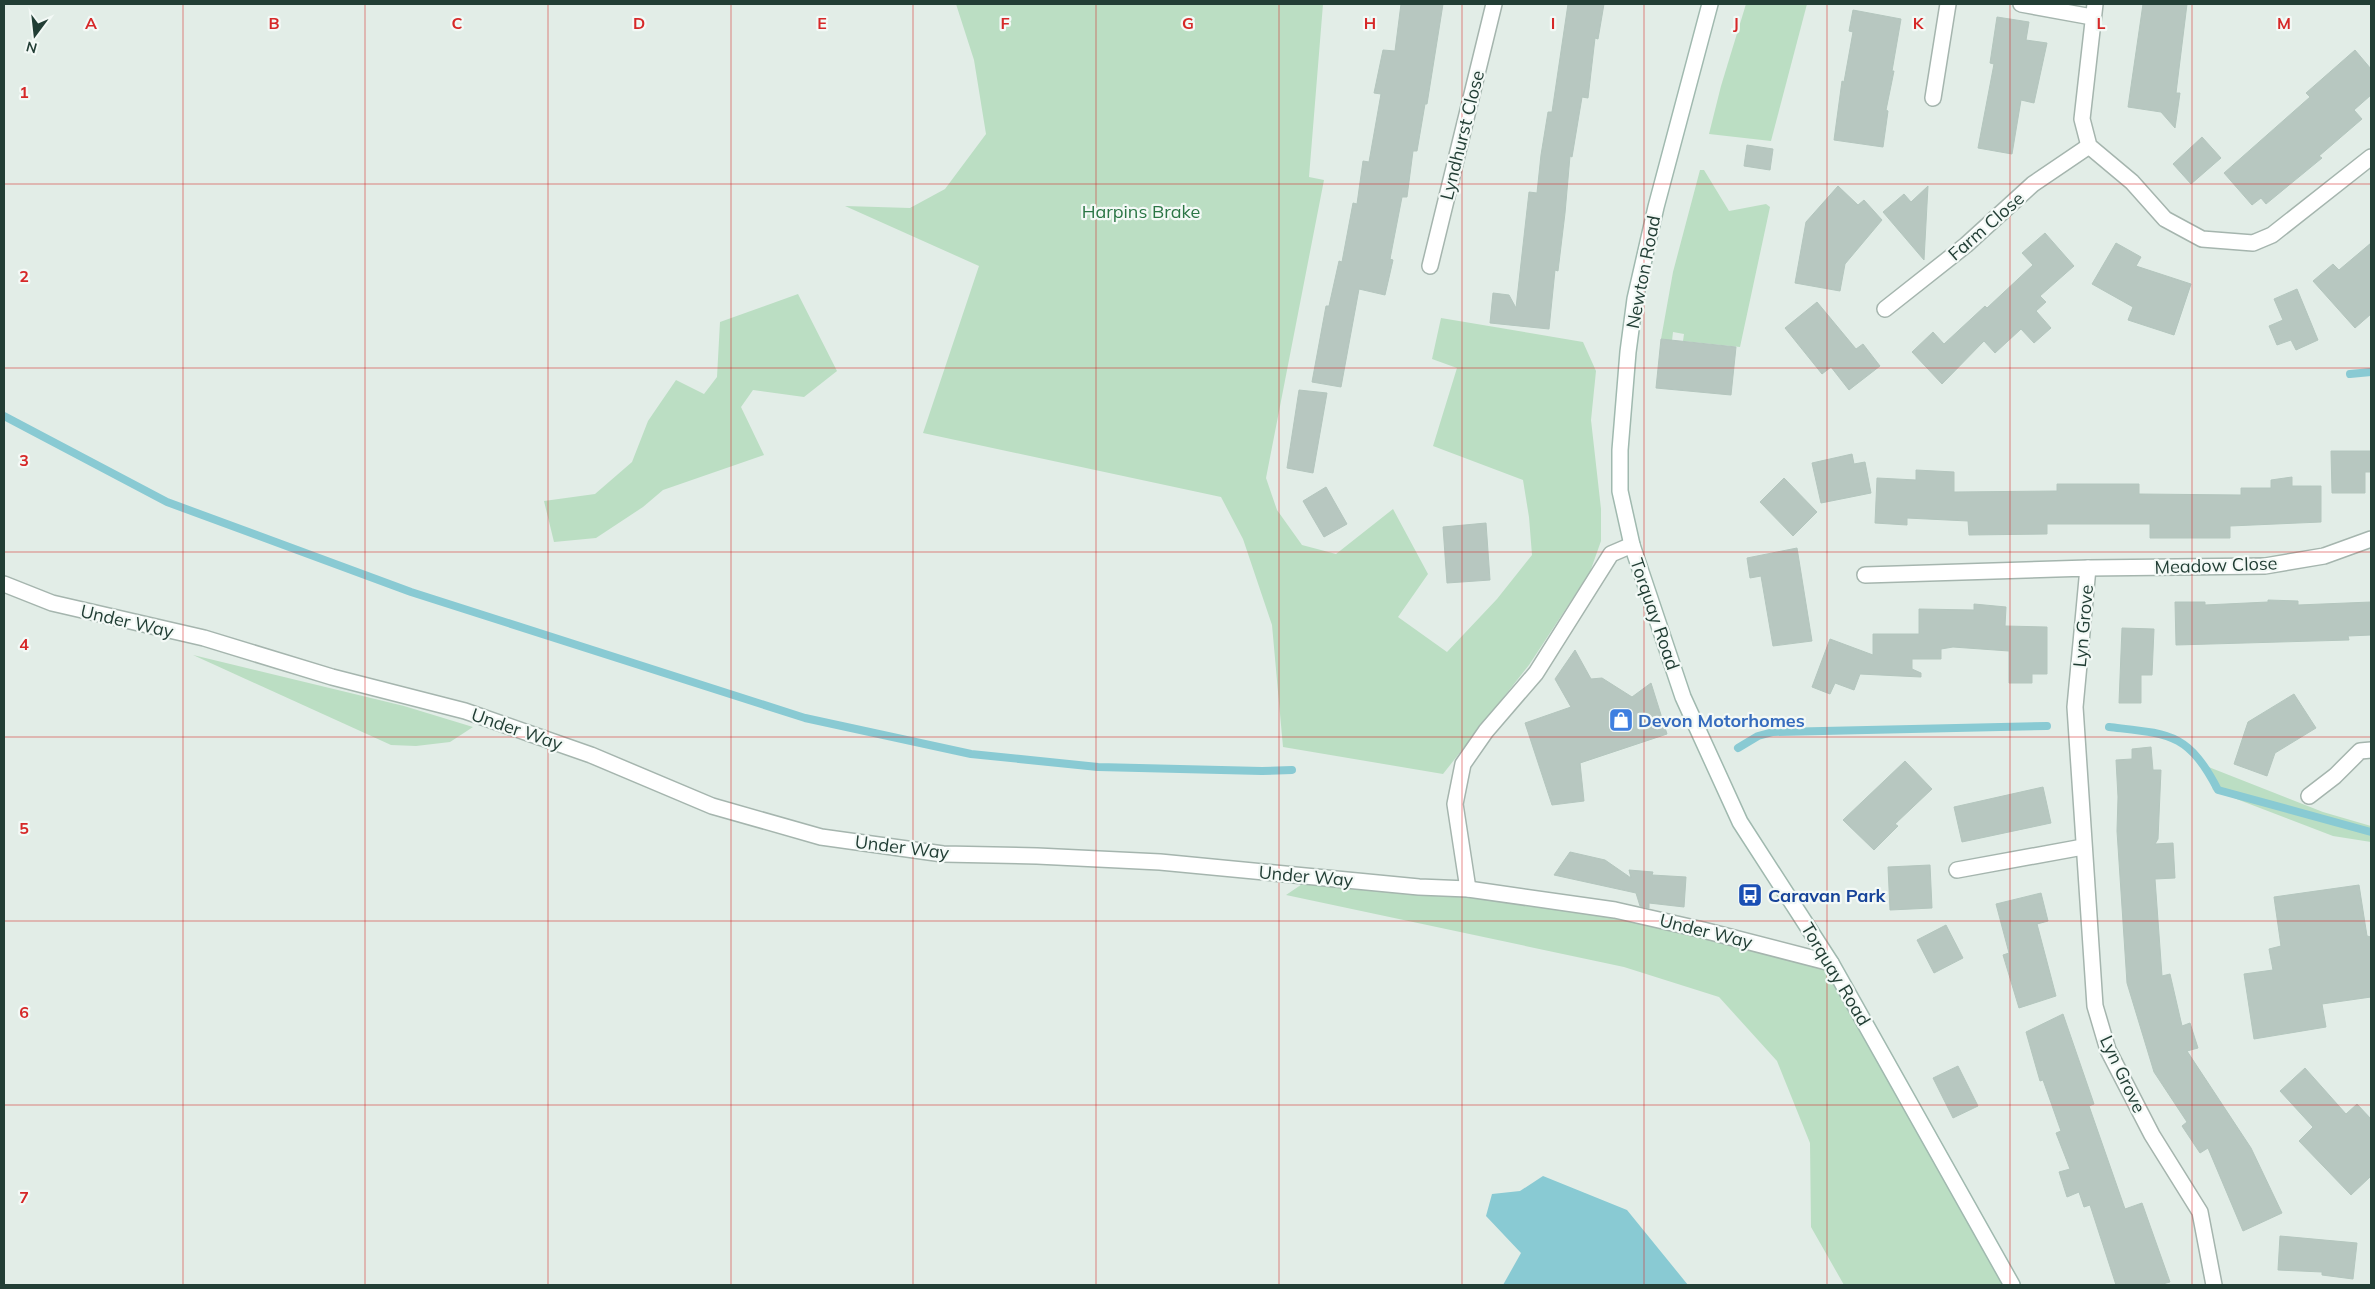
<svg xmlns="http://www.w3.org/2000/svg" width="2375" height="1289" font-family="Mulish,sans-serif">
  <style>
    .green { fill: #bbdec3 }
    .water { fill: #89cad3 }
    .lines { fill: none; stroke-linecap: round; stroke-linejoin: round }
    .stream { stroke: #89cad3; stroke-width: 8 }
    .building { fill: #b7c7c0; stroke: #b4c6be }
    .street-casing { stroke: #a5b5ae; stroke-width: 18 }
    .secondary-casing { stroke: #a0b9af; stroke-width: 18 }
    .street { stroke: #fff; stroke-width: 15 }
    .secondary { stroke: #fff; stroke-width: 15 }
    .grid { fill: none; stroke: #d62828; stroke-width: 1; stroke-opacity: 0.55 }
    .labels { text-anchor: middle; dominant-baseline: central; stroke-width: 4.5; stroke-linejoin: round; paint-order: stroke }
    .street-label { font-size: 18px; fill: #223e35; stroke: #f3f9f6 }
    .park-label { font-size: 18px; fill: #2b7645; stroke: #f3f9f6 }
    .shop-label { font-size: 18px; font-weight: bold; fill: #366cbe; stroke: #f3f9f6; text-anchor: start }
    .transit-label { font-size: 18px; font-weight: bold; fill: #164399; stroke: #f3f9f6; text-anchor: start }
    .grid-label { font-size: 16px; text-anchor: middle; font-weight: bold; fill: #d62828; stroke: #f3f9f6; stroke-width: 4.5; stroke-linejoin: round; paint-order: stroke }
  </style>
  <rect width="100%" height="100%" fill="#e2ede7"/>
  <g class="green">
    <path d="M 956,4 L 1323,4 L 1309,177 L 1324,180 L 1266,478 L 1277,510 L 1302,545 L 1336,554 L 1393,509 L 1428,574 L 1398,617 L 1447,652 L 1497,599 L 1532,555 L 1529,517 L 1523,480 L 1433,446 L 1457,368 L 1432,359 L 1441,318 L 1583,342 L 1596,371 L 1591,420 L 1601,509 L 1601,541 L 1590,572 L 1529,665 L 1443,774 L 1283,747 L 1272,625 L 1243,539 L 1221,497 L 923,433 L 979,266 L 845,206 L 910,208 L 945,189 L 986,134 L 974,60 Z"/>
    <path d="M 1746,4 L 1807,4 L 1771,141 L 1709,134 L 1721,86 Z"/>
    <path d="M 1700,170 L 1704,170 L 1729,211 L 1766,204 L 1770,207 L 1740,347 L 1683,341 L 1684,334 L 1673,332 L 1672,341 L 1661,339 L 1673,272 Z"/>
    <path d="M 798,294 L 837,371 L 804,397 L 753,390 L 741,407 L 764,455 L 663,490 L 643,507 L 596,538 L 554,542 L 544,501 L 595,494 L 632,462 L 648,421 L 676,380 L 704,394 L 717,377 L 720,322 Z"/>
    <path d="M 193,655 L 404,706 L 473,727 L 450,742 L 416,746 L 391,745 Z"/>
    <path d="M 2206,766 L 2323,812 L 2371,826 L 2371,842 L 2333,836 L 2213,790 Z"/>
    <path d="M 1314,876 L 1615,910 L 1831,963 L 2012,1285 L 1844,1285 L 1811,1227 L 1810,1143 L 1777,1061 L 1719,997 L 1624,967 L 1286,895 Z"/>
  </g>
  <path class="water" d="M 1543,1176 L 1627,1210 L 1688,1285 L 1503,1285 L 1521,1253 L 1486,1216 L 1492,1194 L 1520,1191 Z"/>
  <g class="lines">
    <g class="stream">
      <path d="M 2350,374 L 2371,372"/>
      <path d="M 4,416 L 167,502 L 411,592 L 805,718 L 971,754 L 1098,767 L 1262,771 L 1292,770"/>
      <path d="M 2109,727 C 2169,734 2188,732 2218,790 L 2371,832"/>
      <path d="M 1738,748 L 1758,736 L 1773,732 L 2047,726"/>
    </g>
  </g>
  <g class="building">
    <path d="M 1401,4 L 1443,4 L 1427,104 L 1425,104 L 1417,151 L 1413,151 L 1407,197 L 1402,197 L 1390,259 L 1393,260 L 1385,295 L 1359,289 L 1341,387 L 1312,382 L 1326,306 L 1329,306 L 1339,261 L 1342,262 L 1353,203 L 1357,204 L 1363,161 L 1369,162 L 1381,94 L 1374,93 L 1383,50 L 1395,51 Z"/>
    <path d="M 1568,4 L 1604,4 L 1598,39 L 1595,38 L 1588,98 L 1582,97 L 1572,157 L 1570,156 L 1565,213 L 1558,271 L 1555,270 L 1549,329 L 1490,323 L 1493,293 L 1509,295 L 1516,308 L 1529,192 L 1537,193 L 1541,155 L 1548,112 L 1552,112 Z"/>
    <path d="M 2143,4 L 2187,4 L 2176,93 L 2180,93 L 2175,128 L 2161,112 L 2128,107 Z"/>
    <path d="M 1853,10 L 1901,19 L 1892,71 L 1894,71 L 1886,110 L 1888,111 L 1883,147 L 1834,140 L 1842,81 L 1844,82 L 1853,32 L 1849,31 Z"/>
    <path d="M 1997,17 L 2029,22 L 2026,40 L 2047,43 L 2034,103 L 2021,100 L 2012,154 L 1978,148 L 1994,64 L 1990,63 Z"/>
    <path d="M 2355,50 L 2371,69 L 2371,95 L 2354,110 L 2362,119 L 2319,156 L 2322,158 L 2266,204 L 2261,198 L 2252,205 L 2224,173 L 2310,97 L 2306,93 Z"/>
    <path d="M 2202,137 L 2221,158 L 2191,184 L 2173,164 Z"/>
    <path d="M 1747,145 L 1773,149 L 1770,170 L 1744,166 Z"/>
    <path d="M 1838,186 L 1858,205 L 1864,200 L 1882,220 L 1845,264 L 1840,291 L 1795,283 L 1806,222 Z"/>
    <path d="M 1928,186 L 1924,260 L 1883,212 L 1904,194 L 1911,202 Z"/>
    <path d="M 2045,233 L 2074,266 L 2040,296 L 2046,302 L 2036,311 L 2051,328 L 2034,343 L 2021,329 L 1995,353 L 1984,341 L 1942,384 L 1912,352 L 1933,332 L 1944,344 L 1985,306 L 1987,308 L 2033,265 L 2022,253 Z"/>
    <path d="M 2116,243 L 2141,257 L 2136,266 L 2191,284 L 2174,335 L 2128,320 L 2133,307 L 2092,284 Z"/>
    <path d="M 2371,243 L 2371,314 L 2355,328 L 2313,281 L 2333,264 L 2339,270 Z"/>
    <path d="M 2297,289 L 2318,340 L 2296,350 L 2291,340 L 2277,345 L 2269,326 L 2283,320 L 2274,299 Z"/>
    <path d="M 1817,302 L 1856,349 L 1863,344 L 1880,366 L 1849,390 L 1831,367 L 1822,374 L 1785,328 Z"/>
    <path d="M 1661,339 L 1736,347 L 1731,395 L 1656,388 Z"/>
    <path d="M 1299,390 L 1327,393 L 1313,473 L 1287,468 Z"/>
    <path d="M 2331,451 L 2371,451 L 2371,472 L 2365,472 L 2365,493 L 2332,493 Z"/>
    <path d="M 1852,454 L 1854,464 L 1865,462 L 1871,493 L 1821,503 L 1812,463 Z"/>
    <path d="M 1916,470 L 1954,472 L 1954,492 L 2057,491 L 2057,484 L 2139,484 L 2139,494 L 2241,495 L 2241,488 L 2271,488 L 2271,480 L 2292,477 L 2292,486 L 2321,486 L 2321,522 L 2230,526 L 2230,538 L 2150,538 L 2150,524 L 2047,524 L 2047,534 L 1969,535 L 1968,521 L 1907,518 L 1907,525 L 1875,523 L 1877,478 L 1916,480 Z"/>
    <path d="M 1784,478 L 1817,512 L 1793,536 L 1760,502 Z"/>
    <path d="M 1326,487 L 1347,524 L 1324,537 L 1303,501 Z"/>
    <path d="M 1486,523 L 1490,580 L 1447,583 L 1443,527 Z"/>
    <path d="M 1797,548 L 1812,641 L 1773,646 L 1761,576 L 1750,578 L 1747,558 Z"/>
    <path d="M 2268,600 L 2298,601 L 2298,605 L 2371,602 L 2371,635 L 2348,636 L 2349,640 L 2176,645 L 2175,602 L 2205,602 L 2205,605 L 2268,602 Z"/>
    <path d="M 1974,604 L 2006,607 L 2005,626 L 2047,627 L 2047,674 L 2032,674 L 2032,683 L 2009,683 L 2009,651 L 1953,647 L 1941,649 L 1941,659 L 1912,659 L 1912,669 L 1921,673 L 1921,677 L 1860,674 L 1854,690 L 1835,683 L 1830,694 L 1812,687 L 1830,639 L 1873,655 L 1873,634 L 1919,634 L 1919,609 L 1974,610 Z"/>
    <path d="M 2122,628 L 2154,629 L 2152,675 L 2141,675 L 2141,703 L 2119,703 Z"/>
    <path d="M 1575,650 L 1591,679 L 1602,678 L 1632,697 L 1651,683 L 1667,734 L 1580,763 L 1584,801 L 1552,805 L 1525,723 L 1571,707 L 1555,679 Z"/>
    <path d="M 2294,694 L 2316,728 L 2275,753 L 2267,776 L 2234,764 L 2248,722 Z"/>
    <path d="M 2151,747 L 2153,770 L 2161,770 L 2158,839 L 2155,844 L 2173,843 L 2175,878 L 2155,879 L 2162,976 L 2170,974 L 2182,1026 L 2190,1023 L 2198,1048 L 2187,1051 L 2251,1148 L 2282,1213 L 2243,1231 L 2208,1148 L 2200,1153 L 2182,1126 L 2187,1122 L 2154,1072 L 2127,983 L 2117,831 L 2118,797 L 2116,760 L 2132,759 L 2132,749 Z"/>
    <path d="M 1905,761 L 1932,789 L 1895,824 L 1898,826 L 1874,850 L 1843,820 Z"/>
    <path d="M 2043,787 L 2051,823 L 1962,842 L 1954,807 Z"/>
    <path d="M 1570,852 L 1605,860 L 1631,878 L 1629,870 L 1653,872 L 1652,875 L 1686,877 L 1684,907 L 1649,903 L 1649,908 L 1640,906 L 1636,893 L 1554,875 Z"/>
    <path d="M 1930,865 L 1932,908 L 1890,910 L 1888,867 Z"/>
    <path d="M 2359,885 L 2367,936 L 2371,937 L 2371,997 L 2322,1004 L 2326,1027 L 2254,1039 L 2244,974 L 2273,970 L 2269,949 L 2281,946 L 2274,897 Z"/>
    <path d="M 2041,893 L 2048,921 L 2037,924 L 2056,996 L 2019,1008 L 2003,955 L 2009,953 L 1996,904 Z"/>
    <path d="M 1946,925 L 1963,958 L 1934,973 L 1917,940 Z"/>
    <path d="M 2063,1014 L 2094,1104 L 2089,1106 L 2125,1209 L 2142,1203 L 2170,1282 L 2159,1285 L 2116,1285 L 2090,1205 L 2084,1207 L 2079,1192 L 2067,1197 L 2059,1172 L 2070,1169 L 2056,1133 L 2061,1131 L 2043,1080 L 2040,1081 L 2026,1032 Z"/>
    <path d="M 1958,1066 L 1978,1106 L 1953,1118 L 1933,1078 Z"/>
    <path d="M 2305,1068 L 2346,1114 L 2357,1104 L 2371,1119 L 2371,1176 L 2351,1195 L 2299,1141 L 2313,1127 L 2280,1091 Z"/>
    <path d="M 2280,1236 L 2357,1243 L 2353,1279 L 2322,1275 L 2322,1272 L 2278,1270 Z"/>
  </g>
  <g class="lines">
    <defs>
      <g id="street">
        <path d="M 2021,4 L 2092,17"/>
        <path d="M 2095,4 L 2082,119 L 2089,146 L 2132,182 L 2165,219 L 2202,239 L 2253,243 L 2272,235 L 2371,157"/>
        <path d="M 1933,98 L 1948,4"/>
        <path d="M 1430,266 L 1494,4"/>
        <path d="M 1885,309 L 1966,245 L 2033,184 L 2089,146"/>
        <path d="M 2088,568 L 2265,566 L 2324,556 L 2371,539"/>
        <path d="M 1865,575 L 2088,568 L 2075,707 L 2095,1006 L 2108,1050 L 2152,1135 L 2200,1212 L 2214,1285"/>
        <path d="M 4,584 L 52,603 L 204,638 L 332,677 L 465,711 L 591,755 L 712,806 L 821,837 L 943,854 L 1037,856 L 1160,862 L 1419,887 L 1468,889 L 1615,910 L 1703,930 L 1831,963"/>
        <path d="M 2309,796 L 2335,776 L 2360,751 L 2371,750"/>
        <path d="M 1957,870 L 2083,847"/>
        <path d="M 1468,889 L 1455,804 L 1463,764 L 1486,731 L 1536,673 L 1611,554 L 1632,545"/>
      </g>
      <path id="secondary" d="M 1710,4 L 1656,207 L 1635,299 L 1628,352 L 1620,450 L 1620,491 L 1632,545 L 1683,697 L 1740,822 L 1831,963 L 2012,1285"/>
    </defs>
    <use href="#street" class="street-casing"/>
    <use href="#secondary" class="secondary-casing"/>
    <use href="#street" class="street"/>
    <use href="#secondary" class="secondary"/>
  </g>
  <path class="grid" d="M 183,4 L 183,1285M 365,4 L 365,1285M 548,4 L 548,1285M 731,4 L 731,1285M 913,4 L 913,1285M 1096,4 L 1096,1285M 1279,4 L 1279,1285M 1462,4 L 1462,1285M 1644,4 L 1644,1285M 1827,4 L 1827,1285M 2010,4 L 2010,1285M 2192,4 L 2192,1285M 4,184 L 2371,184M 4,368 L 2371,368M 4,552 L 2371,552M 4,737 L 2371,737M 4,921 L 2371,921M 4,1105 L 2371,1105"/>
  <defs>
    <symbol id="shop-square" viewBox="-11 -11 22 22"><rect x="-9" y="-9" width="18" height="18" rx="4" fill="#3f7fe0" stroke="#f3f9f6"/><path d="M-5-2.5h2.3a2.7 3.5 0 0 1 5.4 0H5L5.5 6h-11ZM-1.5-2.5h3a1.5 2.3 0 0 0-3 0Z" fill="#fff"/></symbol>
    <symbol id="bus-square" viewBox="-11 -11 22 22"><rect x="-9" y="-9" width="18" height="18" rx="4" fill="#1a4fb4" stroke="#f3f9f6"/><path d="M-5-6H5V4H4V6H2V4H-2V6H-4V4H-5ZM-3.5-4V0h7V-4ZM-3.5 1.2v1.5H-2V1.2ZM2 1.2v1.5H3.5V1.2Z" fill="#fff"/></symbol>
  </defs>
  <g fill-rule="evenodd">
    <use href="#shop-square" x="1607" y="706" width="28" height="28"/>
    <use href="#bus-square" x="1736" y="881" width="28" height="28"/>
  </g>
  <g class="labels">
    <g class="street-label">
      <text transform="translate(1462 135) rotate(-76)">Lyndhurst Close</text>
      <text transform="translate(1986 226) rotate(-41)">Farm Close</text>
      <text transform="translate(1643 272) rotate(-79)">Newton Road</text>
      <text transform="translate(2216 565) rotate(-2)">Meadow Close</text>
      <text transform="translate(1655 614) rotate(71)">Torquay Road</text>
      <text transform="translate(127 621) rotate(13)">Under Way</text>
      <text transform="translate(2083 626) rotate(-85)">Lyn Grove</text>
      <text transform="translate(517 729) rotate(19)">Under Way</text>
      <text transform="translate(902 847) rotate(7)">Under Way</text>
      <text transform="translate(1306 876) rotate(5)">Under Way</text>
      <text transform="translate(1706 931) rotate(14)">Under Way</text>
      <text transform="translate(1836 974) rotate(59)">Torquay Road</text>
      <text transform="translate(2123 1074) rotate(65)">Lyn Grove</text>
    </g>
    <g class="park-label">
      <text x="1141" y="211">Harpins Brake</text>
    </g>
    <g class="shop-label">
      <text x="1638" y="720">Devon Motorhomes</text>
    </g>
    <g class="transit-label">
      <text x="1768" y="895">Caravan Park</text>
    </g>
  </g>
  <g class="grid-label">
    <text x="91" y="29">A</text>
    <text x="274" y="29">B</text>
    <text x="457" y="29">C</text>
    <text x="639" y="29">D</text>
    <text x="822" y="29">E</text>
    <text x="1005" y="29">F</text>
    <text x="1188" y="29">G</text>
    <text x="1370" y="29">H</text>
    <text x="1553" y="29">I</text>
    <text x="1736" y="29">J</text>
    <text x="1918" y="29">K</text>
    <text x="2101" y="29">L</text>
    <text x="2284" y="29">M</text>
    <text x="24" y="98">1</text>
    <text x="24" y="282">2</text>
    <text x="24" y="466">3</text>
    <text x="24" y="650">4</text>
    <text x="24" y="834">5</text>
    <text x="24" y="1018">6</text>
    <text x="24" y="1203">7</text>
  </g>
  <rect width="2375" height="1289" fill="none" stroke="#223e35" stroke-width="10"/>
  <g transform="translate(35 35) rotate(195)" stroke="#f3f9f6" stroke-width="4" paint-order="stroke">
  <path d="M0-4L9 19L0 12L-9 19Z" fill="#223e35"/>
  <text y="-8" font-size="14" font-weight="bold" text-anchor="middle" fill="#223e35">N</text>
  </g>
</svg>
